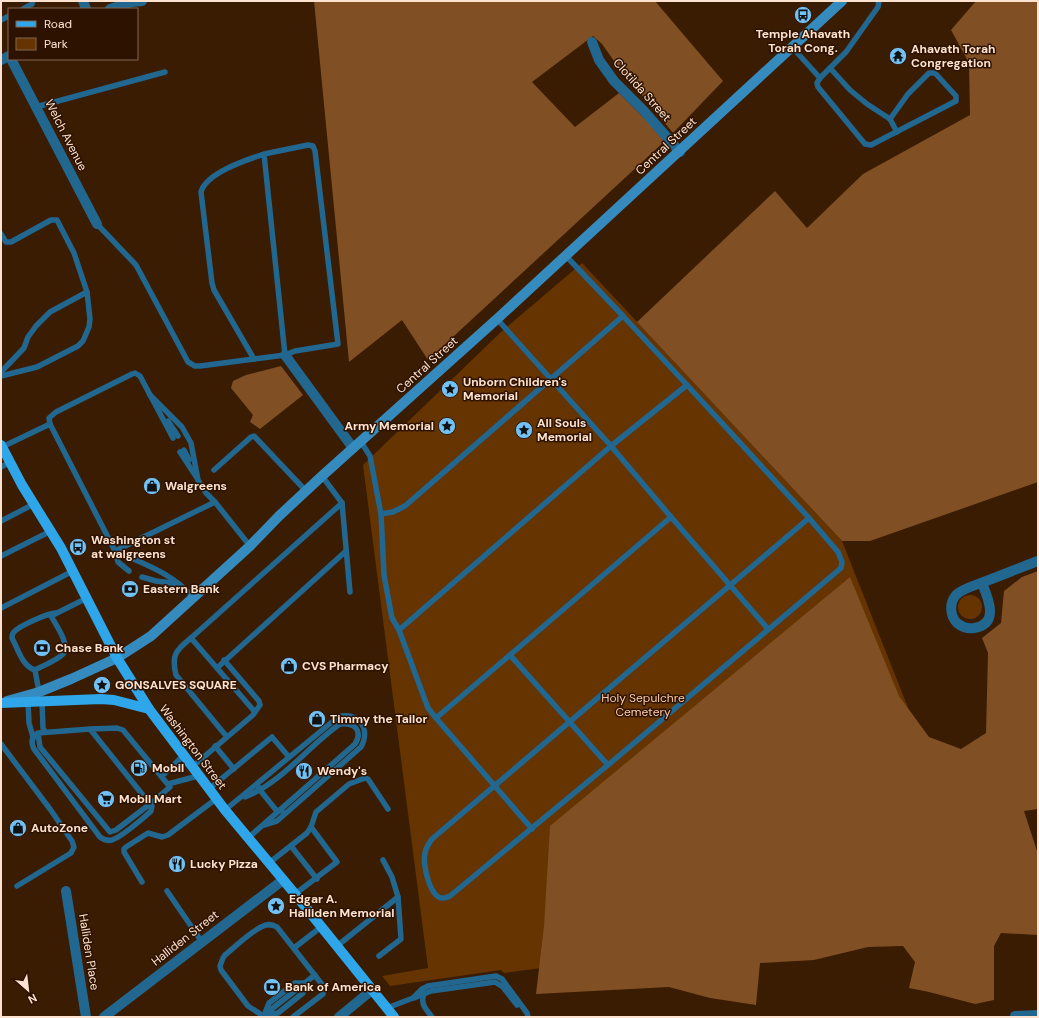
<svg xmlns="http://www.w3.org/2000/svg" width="1039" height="1018" font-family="'DM Sans',sans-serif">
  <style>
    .green { fill: #653400 }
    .forest { fill: #804f24 }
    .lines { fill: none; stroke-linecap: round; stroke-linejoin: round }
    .service { stroke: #22678f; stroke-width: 5.5 }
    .minor { stroke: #22678f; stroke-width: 10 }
    .secondary { stroke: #358abe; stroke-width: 10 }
    .primary { stroke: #2fa6e9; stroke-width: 10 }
    .labels { text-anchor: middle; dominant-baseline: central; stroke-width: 3; stroke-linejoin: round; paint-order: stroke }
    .poi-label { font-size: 12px; font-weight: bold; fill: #fde3cf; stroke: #2e1200; text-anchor: start }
    .street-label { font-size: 12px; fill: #fde3cf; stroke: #2e1200 }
    .park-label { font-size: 12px; fill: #fccdaa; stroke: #2e1200 }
  </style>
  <rect width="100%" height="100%" fill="#391c02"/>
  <g class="green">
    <path d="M 582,263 L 842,541 L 987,907 L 504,973 L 501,970 L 390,986 L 382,976 L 428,968 L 363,465 L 502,331 Z"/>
    <circle cx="970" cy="607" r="12"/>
  </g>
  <g class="forest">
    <path d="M 314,1 L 655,1 L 723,81 L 673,133 L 614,61 L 602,44 L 593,36 L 532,82 L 575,127 L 619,93 L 666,140 L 428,360 L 402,320 L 349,362 Z"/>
    <path d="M 976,1 L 1038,1 L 1038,482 L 870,541 L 842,541 L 637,322 L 775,191 L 807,228 L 863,174 L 970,115 L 969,63 L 951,30 Z"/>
    <path d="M 281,366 L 303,395 L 260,429 L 250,422 L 253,415 L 231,388 L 233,381 L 246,375 Z"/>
    <path d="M 1038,571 L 1038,809 L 1024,811 L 1038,854 L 1038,935 L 1001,933 L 994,946 L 994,1000 L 975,1004 L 929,992 L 909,988 L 915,962 L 903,946 L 868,947 L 814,960 L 760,963 L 756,1005 L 710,998 L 669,987 L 536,994 L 544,926 L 550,826 L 850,577 L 899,696 L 929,737 L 961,749 L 986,733 L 988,653 L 982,638 L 1001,623 L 1004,591 L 1022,577 Z"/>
  </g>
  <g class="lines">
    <g class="service">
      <path d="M 23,9 L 32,4 L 33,1"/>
      <path d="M 1,20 L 9,16"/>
      <path d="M 792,47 L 820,78 L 846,52 L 878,7 L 879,1"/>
      <path d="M 830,68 L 850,90 L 867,104 L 890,119 L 897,132"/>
      <path d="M 820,78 L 817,83 L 818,87 L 865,144 L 871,145 L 956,101 L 956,96 L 935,73 L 929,73 L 908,94 L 890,119"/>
      <path d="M 36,107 L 165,72"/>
      <path d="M 264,154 L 308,145 L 313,146 L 315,151 L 338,344 L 295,351 L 285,355 L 254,359 L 214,290 L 212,283 L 201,192 C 206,173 246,160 264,154 L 285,355"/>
      <path d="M 97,224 L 136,265 L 188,362 L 195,366 L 200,366 L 254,359"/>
      <path d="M 1,234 L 6,242 L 11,242 L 51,220 L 57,220 L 74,253 L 87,292 L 90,319 L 89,327 L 83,341 L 78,346 L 37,367 L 1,376"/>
      <path d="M 566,256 L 623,316"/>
      <path d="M 1,372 L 24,348 L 28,337 L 36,326 L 50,312 L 87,292"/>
      <path d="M 687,385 L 809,518"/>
      <path d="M 150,395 L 182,427 L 191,443 L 198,480 L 206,493 L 215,502 L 250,546"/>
      <path d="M 168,421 L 178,436"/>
      <path d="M 50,424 L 49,418 L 56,412 L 132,374 L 135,373 L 140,376 L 173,438"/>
      <path d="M 361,442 L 370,456 L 381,514 L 384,575 L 392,618 L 399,630"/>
      <path d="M 2,447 L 50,424 L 115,551 L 118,562 L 129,571"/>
      <path d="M 184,450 L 189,460"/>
      <path d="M 180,452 L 197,478"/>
      <path d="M 1,467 L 10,462"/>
      <path d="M 214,470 L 251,437 L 254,436 L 306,491"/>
      <path d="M 322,476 L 342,503"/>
      <path d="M 381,514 L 393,512 L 405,506 L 623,316 L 687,385 L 611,446 L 497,319"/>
      <path d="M 809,518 L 838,552 L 842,562 L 841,568 L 608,765 L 450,896 C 448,897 446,898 444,898 C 430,900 422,863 425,853 C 426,848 429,843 432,839 Z"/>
      <path d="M 1,521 L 34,504"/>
      <path d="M 115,551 L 215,502"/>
      <path d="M 115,551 C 146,565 170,572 194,598"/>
      <path d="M 1,556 L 51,531"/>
      <path d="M 142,577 L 156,581 L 179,584"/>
      <path d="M 1,608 L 73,571"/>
      <path d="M 191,638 L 342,503 L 350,592"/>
      <path d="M 510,655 L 436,718 L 428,708 L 399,630 L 611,446 L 671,517"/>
      <path d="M 224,660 L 259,701 L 260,705 L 255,712"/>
      <path d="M 217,668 L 346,551"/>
      <path d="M 35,670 C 42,666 58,660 63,654 C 71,646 56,625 51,616 L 87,598"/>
      <path d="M 35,670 C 22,666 18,649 12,638 C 12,635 12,634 14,632 C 19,626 48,613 56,613"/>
      <path d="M 35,670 L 39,692"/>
      <path d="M 28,702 L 29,723 L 33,737"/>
      <path d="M 42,702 L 43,728 L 45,732"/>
      <path d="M 436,718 L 532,829"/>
      <path d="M 38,733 L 40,747 L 110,832 L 116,830 L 150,804 L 152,806 L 151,811 L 149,813 C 141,820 121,837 112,840 C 108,841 104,840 100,837 L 34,749 C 31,743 31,737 38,733 L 90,729 L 150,804 L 170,787 L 123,730 L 117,728 L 90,729"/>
      <path d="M 1,744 L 50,809 L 72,841 L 74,847 L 71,853 L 17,886"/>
      <path d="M 215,746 L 234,769"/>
      <path d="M 608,765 L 510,655 L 671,517 L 768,629"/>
      <path d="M 192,767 L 253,715 L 255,712 L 191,638 C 176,650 171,655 176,675 L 227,737"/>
      <path d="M 162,776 L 183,756"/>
      <path d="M 168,784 L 198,776"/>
      <path d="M 258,786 L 260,790 L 276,810 L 282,811"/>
      <path d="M 209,789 L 272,737 L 289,757"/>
      <path d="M 245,797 C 283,782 308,746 340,724 C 355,722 363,731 355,744 L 248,838"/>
      <path d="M 225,810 L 338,717 C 359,711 371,729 361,747 L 277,821 L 264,825"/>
      <path d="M 291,846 L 317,879"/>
      <path d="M 383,860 L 392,877 L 398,897"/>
      <path d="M 269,863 L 307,833 L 311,827 L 316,812 L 349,784 L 365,778 L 368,779 L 388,809"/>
      <path d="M 142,882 L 124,852 L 124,849 L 126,847 L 148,833 L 162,837 L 168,835 L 216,799"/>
      <path d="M 167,891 L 202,942"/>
      <path d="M 295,894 L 337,862 L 311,827"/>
      <path d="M 337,946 L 398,897 L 401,939 L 379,956"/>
      <path d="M 294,948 L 321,927"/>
      <path d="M 424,994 C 420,1004 426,1009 432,1017"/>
      <path d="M 414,998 L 431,991 L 495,982 L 503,987 L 517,1005"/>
      <path d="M 387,1008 L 413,998 L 422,989 L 428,986 L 496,976 L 502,979 L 527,1013 L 528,1017"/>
      <path d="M 265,1013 L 269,1003 L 295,983 L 306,983"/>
      <path d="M 264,1015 L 315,975"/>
      <path d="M 264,1015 L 278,1013 L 303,993 L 306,983"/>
      <path d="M 265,1017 L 248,1006 L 221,970 L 220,966 L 223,958 L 225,955 C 236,946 249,933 261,927 C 266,924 272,924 277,927 L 324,987 L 323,994 L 293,1017"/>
    </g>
    <g class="minor">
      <path d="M 83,1 L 86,9"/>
      <path d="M 110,9 L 132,2 L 142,1"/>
      <path d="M 592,42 L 599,60 L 614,81 L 644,111 L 680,152"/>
      <path d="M 11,59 L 97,224"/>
      <path d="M 1,60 L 9,56"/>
      <path d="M 285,355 L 353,448"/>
      <path d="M 982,583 C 988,598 1000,624 974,628 C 968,629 962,627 957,623 C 950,616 949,603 956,595 C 962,589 973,586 981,583 C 1000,576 1019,568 1038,561"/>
      <path d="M 66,891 L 86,1017"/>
      <path d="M 1015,1016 L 1038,1015"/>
      <path d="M 104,1017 L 283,880"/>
      <path d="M 339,1017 L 372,990"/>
    </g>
    <path class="secondary" d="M 7,701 L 39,692 L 71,679 L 117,658 L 151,636 L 250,546 L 279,516 L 322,476 L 497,319 L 842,1"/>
    <g class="primary">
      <path d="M 1,445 L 22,485 L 61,548 L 117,658 L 149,709 L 225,810 L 295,894 L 394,1017"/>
      <path d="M 1,703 L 101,699 L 114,700 L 149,709"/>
    </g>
  </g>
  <defs>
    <symbol id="bus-disc" viewBox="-11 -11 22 22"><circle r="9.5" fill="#72c1f5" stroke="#2e1200"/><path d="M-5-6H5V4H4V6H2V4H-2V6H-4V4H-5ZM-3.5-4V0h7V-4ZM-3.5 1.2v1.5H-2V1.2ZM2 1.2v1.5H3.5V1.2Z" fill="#111"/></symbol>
    <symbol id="temple-disc" viewBox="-11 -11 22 22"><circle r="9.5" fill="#72c1f5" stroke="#2e1200"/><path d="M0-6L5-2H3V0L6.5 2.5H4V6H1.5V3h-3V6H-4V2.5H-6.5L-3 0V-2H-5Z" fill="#111"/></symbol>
    <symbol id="sight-disc" viewBox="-11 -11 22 22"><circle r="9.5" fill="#72c1f5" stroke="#2e1200"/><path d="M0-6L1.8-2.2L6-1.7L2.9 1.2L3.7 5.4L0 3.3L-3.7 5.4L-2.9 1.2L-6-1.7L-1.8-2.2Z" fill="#111"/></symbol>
    <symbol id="shop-disc" viewBox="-11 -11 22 22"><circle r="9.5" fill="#72c1f5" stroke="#2e1200"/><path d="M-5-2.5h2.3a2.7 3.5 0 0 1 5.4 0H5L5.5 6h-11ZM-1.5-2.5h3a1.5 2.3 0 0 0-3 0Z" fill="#111"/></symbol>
    <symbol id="bank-disc" viewBox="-11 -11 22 22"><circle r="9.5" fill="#72c1f5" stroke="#2e1200"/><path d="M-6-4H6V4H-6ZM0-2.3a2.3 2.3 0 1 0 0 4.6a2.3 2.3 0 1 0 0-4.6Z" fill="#111"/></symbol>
    <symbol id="fuel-disc" viewBox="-11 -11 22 22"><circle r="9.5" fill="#72c1f5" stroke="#2e1200"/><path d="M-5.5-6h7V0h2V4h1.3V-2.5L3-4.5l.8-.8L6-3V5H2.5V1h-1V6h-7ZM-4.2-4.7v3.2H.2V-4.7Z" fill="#111"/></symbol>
    <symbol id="restaurant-disc" viewBox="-11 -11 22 22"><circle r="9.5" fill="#72c1f5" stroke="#2e1200"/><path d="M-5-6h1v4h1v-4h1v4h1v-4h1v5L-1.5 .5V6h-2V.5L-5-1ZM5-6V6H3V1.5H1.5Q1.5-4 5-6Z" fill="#111"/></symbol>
    <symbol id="supermarket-disc" viewBox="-11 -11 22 22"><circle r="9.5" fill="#72c1f5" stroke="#2e1200"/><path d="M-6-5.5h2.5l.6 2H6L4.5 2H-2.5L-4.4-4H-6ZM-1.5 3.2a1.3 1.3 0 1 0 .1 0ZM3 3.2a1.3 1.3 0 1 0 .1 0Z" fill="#111"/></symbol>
  </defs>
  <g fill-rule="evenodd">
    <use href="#bus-disc" x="793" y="5" width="20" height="20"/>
    <use href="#temple-disc" x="888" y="46" width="20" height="20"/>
    <use href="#sight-disc" x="440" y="379" width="20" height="20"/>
    <use href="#sight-disc" x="437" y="416" width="20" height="20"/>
    <use href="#sight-disc" x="514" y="420" width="20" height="20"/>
    <use href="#shop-disc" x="142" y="476" width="20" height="20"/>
    <use href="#bus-disc" x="68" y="537" width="20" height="20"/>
    <use href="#bank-disc" x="120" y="579" width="20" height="20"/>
    <use href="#bank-disc" x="32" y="638" width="20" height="20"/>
    <use href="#shop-disc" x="279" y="656" width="20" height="20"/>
    <use href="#sight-disc" x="92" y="675" width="20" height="20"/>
    <use href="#shop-disc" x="307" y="709" width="20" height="20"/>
    <use href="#fuel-disc" x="129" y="758" width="20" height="20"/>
    <use href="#restaurant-disc" x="294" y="761" width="20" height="20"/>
    <use href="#supermarket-disc" x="96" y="789" width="20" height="20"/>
    <use href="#shop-disc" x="8" y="818" width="20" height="20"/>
    <use href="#restaurant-disc" x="167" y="854" width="20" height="20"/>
    <use href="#sight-disc" x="266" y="896" width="20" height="20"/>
    <use href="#bank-disc" x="262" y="977" width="20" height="20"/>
  </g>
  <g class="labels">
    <g class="poi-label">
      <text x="803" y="34" text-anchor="middle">Temple Ahavath<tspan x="803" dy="14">Torah Cong.</tspan></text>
      <text x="911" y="49">Ahavath Torah<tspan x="911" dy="14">Congregation</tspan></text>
      <text x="463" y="382">Unborn Children's<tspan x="463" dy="14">Memorial</tspan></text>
      <text x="537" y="423">All Souls<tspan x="537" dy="14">Memorial</tspan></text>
      <text x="434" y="426" text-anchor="end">Army Memorial</text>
      <text x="165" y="486">Walgreens</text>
      <text x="91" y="540">Washington st<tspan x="91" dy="14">at walgreens</tspan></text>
      <text x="143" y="589">Eastern Bank</text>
      <text x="55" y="648">Chase Bank</text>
      <text x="302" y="666">CVS Pharmacy</text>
      <text x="115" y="685">GONSALVES SQUARE</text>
      <text x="330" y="719">Timmy the Tailor</text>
      <text x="152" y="768">Mobil</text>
      <text x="317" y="771">Wendy's</text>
      <text x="119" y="799">Mobil Mart</text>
      <text x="31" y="828">AutoZone</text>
      <text x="190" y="864">Lucky Pizza</text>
      <text x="289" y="899">Edgar A.<tspan x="289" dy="14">Halliden Memorial</tspan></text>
      <text x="285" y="987">Bank of America</text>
    </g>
    <g class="street-label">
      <text transform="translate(642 90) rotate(48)">Clotilda Street</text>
      <text transform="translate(66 135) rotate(63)">Welch Avenue</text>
      <text transform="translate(666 146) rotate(-43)">Central Street</text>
      <text transform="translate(427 365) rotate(-42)">Central Street</text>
      <text transform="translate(193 747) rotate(53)">Washington Street</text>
      <text transform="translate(185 938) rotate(-38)">Halliden Street</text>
      <text transform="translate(89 952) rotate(81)">Halliden Place</text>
    </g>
    <g class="park-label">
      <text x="643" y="698">Holy Sepulchre<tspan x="643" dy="14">Cemetery</tspan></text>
    </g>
  </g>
  <rect width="1039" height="1018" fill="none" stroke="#fde3cf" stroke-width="4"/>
  <rect x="8" y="8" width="130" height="52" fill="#2e1200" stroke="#816653"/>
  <rect x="16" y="21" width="20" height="6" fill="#2fa6e9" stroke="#816653"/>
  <text x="44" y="28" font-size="12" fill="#fde3cf">Road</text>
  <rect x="16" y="38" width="20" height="12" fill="#653400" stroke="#816653"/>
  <text x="44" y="48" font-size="12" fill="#fde3cf">Park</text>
  <g transform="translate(28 990) rotate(152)" stroke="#2e1200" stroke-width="3" paint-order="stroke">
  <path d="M0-3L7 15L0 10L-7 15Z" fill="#fde3cf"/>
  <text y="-6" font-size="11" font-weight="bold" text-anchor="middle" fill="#fde3cf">N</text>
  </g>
</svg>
